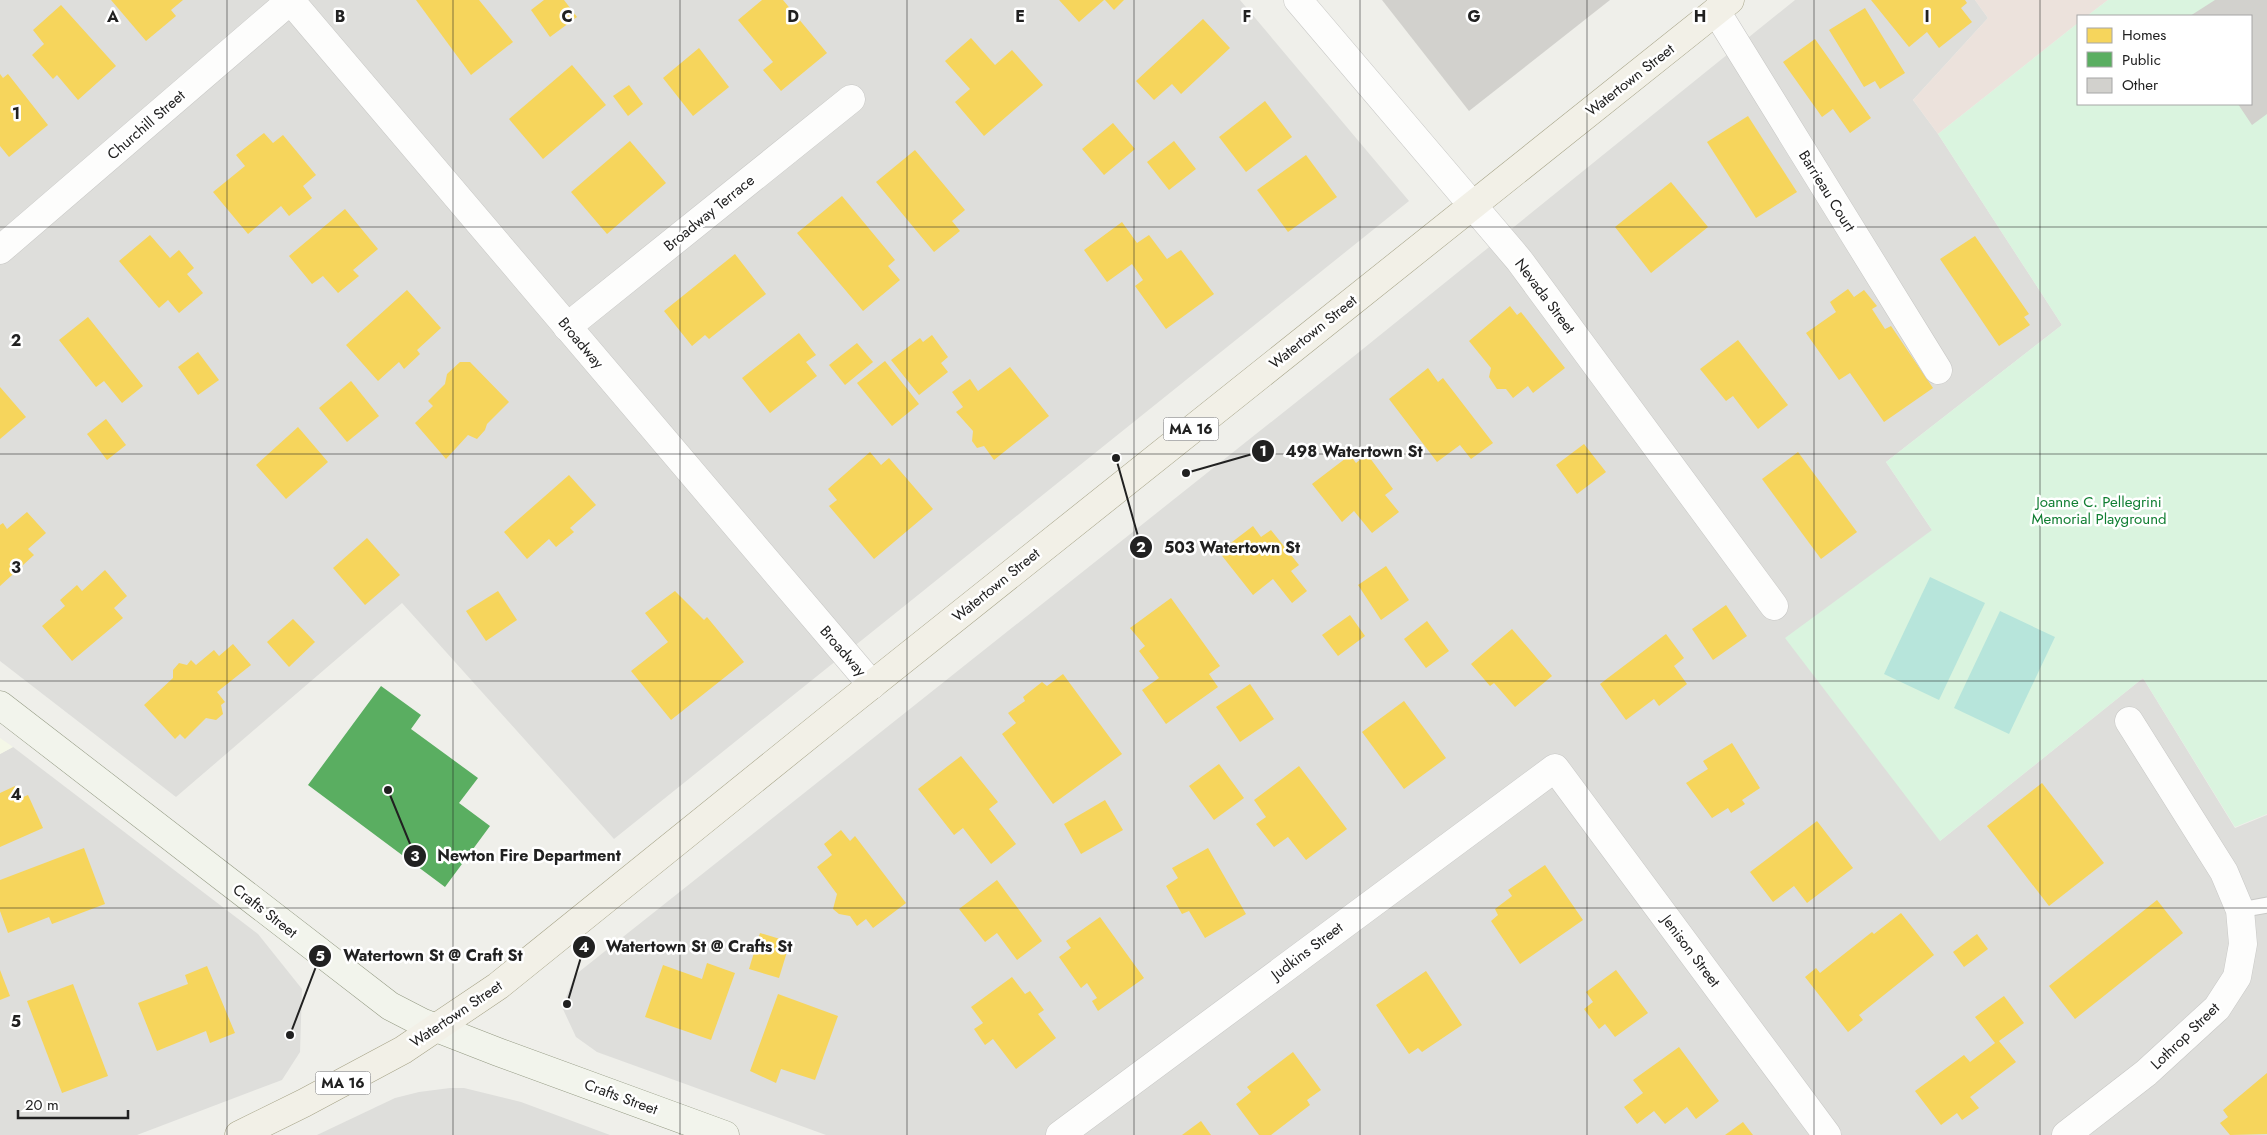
<svg xmlns="http://www.w3.org/2000/svg" width="2267" height="1135" font-family="Jost,sans-serif">
  <style>
    .residential { fill: #dededb }
    .commercial { fill: #ece2dc }
    .education { fill: #f4f7e7 }
    .park { fill: #daf4df }
    .pitch { fill: #b7e5db }
    .homes { fill: #f6d55c }
    .public { fill: #5aae61 }
    .building { fill: #d2d1cd }
    .lines { fill: none; stroke-linecap: round; stroke-linejoin: round }
    .service-casing { stroke: #c8c8c6; stroke-width: 17 }
    .minor-casing { stroke: #c8c8c6; stroke-width: 29 }
    .secondary-casing { stroke: #939982; stroke-width: 29 }
    .primary-casing { stroke: #a5a286; stroke-width: 29 }
    .service { stroke: #fdfdfc; stroke-width: 15 }
    .minor { stroke: #fdfdfc; stroke-width: 28 }
    .secondary { stroke: #f2f4ec; stroke-width: 28 }
    .primary { stroke: #f2f0e7; stroke-width: 28 }
    .grid { fill: none; stroke: #212121; stroke-width: 1; stroke-opacity: 0.55 }
    .labels { text-anchor: middle; dominant-baseline: central; stroke-width: 5; stroke-linejoin: round; paint-order: stroke }
    .shield { fill: #fff; stroke: #646464; stroke-width: 1 }
    .shield-label { font-size: 14px; font-weight: bold; fill: #212121 }
    .street-label { font-size: 15px; fill: #212121; stroke: #fff }
    .park-label { font-size: 15px; fill: #107e32; stroke: #fff }
    .grid-label { font-size: 16px; text-anchor: middle; font-weight: bold; fill: #212121; stroke: #fff; stroke-width: 5; stroke-linejoin: round; paint-order: stroke }
    .leader { fill: none; stroke: #212121; stroke-width: 2 }
    .callout-dot { fill: #212121; stroke: #fff; stroke-width: 2 }
    .mark-label { font-size: 15px; text-anchor: middle; font-weight: bold; fill: #fff }
    .callout-label { font-size: 16px; text-anchor: middle; font-weight: bold; fill: #212121; stroke: #fff; stroke-width: 5; stroke-linejoin: round; paint-order: stroke }
  </style>
  <rect width="100%" height="100%" fill="#efefea"/>
  <g class="residential">
    <path d="M 0,0 L 1240,0 L 1409,201 L 614,839 L 402,603 L 176,797 L 0,661 Z"/>
    <path d="M 1795,0 L 1975,0 L 1988,18 L 1913,100 L 1938,134 L 2062,325 L 1886,462 L 1932,530 L 1940,841 L 2143,678 L 2235,828 L 2267,815 L 2267,1135 L 826,1135 L 597,1052 L 576,1037 L 562,1007 L 575,975 L 1348,361 Z"/>
    <path d="M 13,747 L 258,934 L 302,989 L 300,1052 L 282,1080 L 137,1135 L 0,1135 L 0,754 Z"/>
    <path d="M 450,1088 L 464,1088 L 521,1102 L 610,1135 L 317,1135 L 395,1098 L 419,1092 Z"/>
  </g>
  <path class="commercial" d="M 1975,0 L 2108,0 L 2087,16 L 2078,16 L 2078,23 L 1938,134 L 1913,100 L 1988,18 Z"/>
  <path class="education" d="M 0,738 L 13,747 L 0,754 Z"/>
  <path class="park" d="M 2108,0 L 2267,0 L 2267,814 L 2235,827 L 2143,678 L 1940,841 L 1785,638 L 1932,530 L 1886,462 L 2062,325 L 1938,134 L 2078,23 L 2078,104 L 2251,104 L 2251,16 L 2087,16 Z"/>
  <g class="pitch">
    <path d="M 1930,577 L 1985,603 L 1939,700 L 1884,674 Z"/>
    <path d="M 2000,611 L 2055,637 L 2009,734 L 1954,708 Z"/>
  </g>
  <g class="homes">
    <path d="M 111,0 L 183,0 L 171,10 L 176,16 L 146,41 Z"/>
    <path d="M 416,0 L 479,0 L 513,42 L 471,75 Z"/>
    <path d="M 544,0 L 564,0 L 577,17 L 550,37 L 531,10 Z"/>
    <path d="M 762,0 L 783,0 L 827,53 L 781,91 L 763,70 L 773,62 L 738,20 Z"/>
    <path d="M 1059,0 L 1104,0 L 1079,22 Z"/>
    <path d="M 1105,0 L 1124,0 L 1114,10 Z"/>
    <path d="M 1871,0 L 1965,0 L 1967,3 L 1961,8 L 1972,22 L 1939,48 L 1927,32 L 1909,47 Z"/>
    <path d="M 61,5 L 116,66 L 78,100 L 57,75 L 53,79 L 32,55 L 44,44 L 33,30 Z"/>
    <path d="M 1865,8 L 1905,73 L 1880,89 L 1875,81 L 1864,87 L 1829,30 Z"/>
    <path d="M 1203,19 L 1230,48 L 1181,94 L 1172,84 L 1154,100 L 1136,81 Z"/>
    <path d="M 971,38 L 995,65 L 1012,50 L 1043,85 L 984,136 L 955,102 L 970,89 L 945,61 Z"/>
    <path d="M 1815,39 L 1871,118 L 1850,133 L 1833,109 L 1822,117 L 1783,62 Z"/>
    <path d="M 699,48 L 729,87 L 693,116 L 663,78 Z"/>
    <path d="M 572,65 L 606,105 L 543,159 L 509,119 Z"/>
    <path d="M 0,74 L 3,78 L 8,74 L 48,125 L 9,157 L 0,146 Z"/>
    <path d="M 629,85 L 643,104 L 628,116 L 613,96 Z"/>
    <path d="M 1265,101 L 1292,137 L 1246,172 L 1219,137 Z"/>
    <path d="M 1748,116 L 1797,192 L 1756,218 L 1707,142 Z"/>
    <path d="M 1113,123 L 1135,149 L 1104,175 L 1082,149 Z"/>
    <path d="M 264,133 L 273,143 L 283,135 L 316,175 L 303,186 L 312,198 L 289,216 L 281,206 L 248,234 L 213,192 L 245,166 L 236,155 Z"/>
    <path d="M 630,141 L 666,183 L 607,234 L 571,192 Z"/>
    <path d="M 1174,141 L 1196,169 L 1169,190 L 1147,162 Z"/>
    <path d="M 915,150 L 965,210 L 952,221 L 960,231 L 934,252 L 876,182 Z"/>
    <path d="M 1306,155 L 1337,197 L 1288,232 L 1257,190 Z"/>
    <path d="M 1671,182 L 1708,227 L 1651,273 L 1615,227 Z"/>
    <path d="M 842,196 L 895,260 L 888,266 L 900,280 L 863,311 L 797,233 Z"/>
    <path d="M 345,209 L 378,249 L 353,270 L 359,276 L 338,293 L 323,276 L 312,284 L 289,256 Z"/>
    <path d="M 1122,222 L 1137,243 L 1149,235 L 1167,259 L 1181,250 L 1214,294 L 1166,329 L 1135,286 L 1143,280 L 1132,264 L 1107,282 L 1084,250 Z"/>
    <path d="M 150,235 L 170,258 L 179,250 L 194,268 L 187,274 L 203,293 L 179,313 L 168,300 L 159,308 L 119,261 Z"/>
    <path d="M 1975,236 L 2029,314 L 2024,317 L 2030,325 L 1999,346 L 1940,259 Z"/>
    <path d="M 735,254 L 766,294 L 709,339 L 705,335 L 692,346 L 664,311 Z"/>
    <path d="M 1848,289 L 1854,297 L 1864,290 L 1877,306 L 1872,309 L 1885,329 L 1891,326 L 1933,388 L 1884,422 L 1850,373 L 1839,380 L 1806,333 L 1836,312 L 1830,302 Z"/>
    <path d="M 407,290 L 441,328 L 417,350 L 420,354 L 404,369 L 399,362 L 378,381 L 346,345 Z"/>
    <path d="M 1510,306 L 1517,315 L 1521,312 L 1565,368 L 1533,393 L 1528,386 L 1513,398 L 1506,389 L 1497,389 L 1489,377 L 1491,368 L 1469,341 Z"/>
    <path d="M 88,317 L 143,386 L 122,403 L 104,381 L 96,387 L 59,340 Z"/>
    <path d="M 799,333 L 816,355 L 806,362 L 817,376 L 770,413 L 742,378 Z"/>
    <path d="M 932,335 L 948,357 L 941,363 L 948,372 L 919,395 L 891,360 L 920,338 L 923,342 Z"/>
    <path d="M 1738,340 L 1788,405 L 1758,429 L 1733,396 L 1726,401 L 1700,369 Z"/>
    <path d="M 857,343 L 873,362 L 845,385 L 829,365 Z"/>
    <path d="M 198,352 L 219,380 L 198,395 L 178,367 Z"/>
    <path d="M 885,361 L 919,404 L 892,426 L 857,383 Z"/>
    <path d="M 460,362 L 470,362 L 509,402 L 487,424 L 485,430 L 477,439 L 468,435 L 446,459 L 415,423 L 433,406 L 428,401 L 445,384 L 447,374 Z"/>
    <path d="M 1010,367 L 1049,416 L 994,460 L 984,446 L 977,448 L 972,441 L 973,431 L 956,412 L 963,407 L 952,392 L 970,379 L 978,391 Z"/>
    <path d="M 1428,368 L 1438,382 L 1443,378 L 1493,443 L 1471,459 L 1460,445 L 1437,462 L 1389,399 Z"/>
    <path d="M 351,381 L 379,416 L 347,442 L 319,408 Z"/>
    <path d="M 0,387 L 26,417 L 0,439 Z"/>
    <path d="M 106,419 L 126,445 L 107,460 L 87,434 Z"/>
    <path d="M 298,427 L 328,462 L 286,499 L 256,465 Z"/>
    <path d="M 1584,444 L 1606,472 L 1577,494 L 1556,465 Z"/>
    <path d="M 870,452 L 881,465 L 889,458 L 933,509 L 874,559 L 829,506 L 837,500 L 828,489 Z"/>
    <path d="M 1798,452 L 1857,532 L 1821,559 L 1762,479 Z"/>
    <path d="M 1367,454 L 1393,489 L 1385,495 L 1399,512 L 1372,533 L 1354,511 L 1342,522 L 1312,484 L 1350,455 L 1356,463 Z"/>
    <path d="M 569,475 L 596,505 L 570,528 L 574,532 L 556,547 L 549,539 L 527,559 L 504,532 Z"/>
    <path d="M 27,512 L 46,533 L 28,549 L 34,555 L 0,586 L 0,525 L 3,523 L 7,529 Z"/>
    <path d="M 1253,526 L 1261,537 L 1271,530 L 1299,565 L 1291,571 L 1307,591 L 1292,603 L 1273,579 L 1253,595 L 1219,552 Z"/>
    <path d="M 367,538 L 400,575 L 365,605 L 333,568 Z"/>
    <path d="M 1386,566 L 1409,600 L 1381,620 L 1358,585 Z"/>
    <path d="M 105,570 L 127,596 L 114,608 L 123,618 L 72,661 L 42,626 L 65,606 L 60,600 L 77,585 L 82,591 Z"/>
    <path d="M 498,591 L 517,620 L 486,641 L 466,611 Z"/>
    <path d="M 675,591 L 704,620 L 707,617 L 744,662 L 671,720 L 631,671 L 668,642 L 645,613 Z"/>
    <path d="M 1171,598 L 1220,666 L 1209,674 L 1218,687 L 1166,724 L 1142,690 L 1159,678 L 1139,651 L 1145,646 L 1130,628 Z"/>
    <path d="M 1726,605 L 1747,636 L 1713,660 L 1692,629 Z"/>
    <path d="M 1350,615 L 1365,636 L 1338,656 L 1322,635 Z"/>
    <path d="M 293,619 L 315,642 L 289,667 L 267,642 Z"/>
    <path d="M 1427,621 L 1449,651 L 1426,668 L 1404,639 Z"/>
    <path d="M 1512,629 L 1552,676 L 1515,707 L 1494,683 L 1490,686 L 1471,664 Z"/>
    <path d="M 1666,634 L 1684,658 L 1674,666 L 1687,684 L 1659,706 L 1654,699 L 1626,720 L 1600,684 Z"/>
    <path d="M 233,644 L 251,665 L 217,692 L 225,702 L 221,705 L 223,714 L 216,720 L 206,718 L 185,739 L 180,734 L 175,739 L 144,705 L 173,678 L 173,670 L 179,663 L 187,665 L 191,660 L 196,665 L 214,650 L 219,656 Z"/>
    <path d="M 1063,674 L 1122,754 L 1053,804 L 1002,734 L 1016,723 L 1008,713 L 1025,701 L 1023,697 L 1042,682 L 1047,686 Z"/>
    <path d="M 1250,684 L 1274,719 L 1240,742 L 1216,707 Z"/>
    <path d="M 1404,701 L 1446,758 L 1404,789 L 1362,732 Z"/>
    <path d="M 1732,743 L 1760,788 L 1742,800 L 1745,804 L 1731,813 L 1728,808 L 1712,818 L 1686,783 L 1708,769 L 1703,761 Z"/>
    <path d="M 961,756 L 998,802 L 989,809 L 1016,844 L 991,864 L 963,828 L 954,835 L 918,789 Z"/>
    <path d="M 1219,764 L 1244,798 L 1214,820 L 1189,786 Z"/>
    <path d="M 1299,766 L 1347,829 L 1306,860 L 1288,837 L 1274,847 L 1256,824 L 1266,817 L 1254,800 Z"/>
    <path d="M 2042,783 L 2104,863 L 2049,906 L 1987,826 Z"/>
    <path d="M 15,786 L 21,798 L 28,795 L 43,828 L 0,847 L 0,793 Z"/>
    <path d="M 1105,800 L 1123,830 L 1081,854 L 1064,824 Z"/>
    <path d="M 1817,821 L 1853,868 L 1807,903 L 1794,886 L 1773,902 L 1750,872 Z"/>
    <path d="M 841,830 L 850,841 L 855,836 L 906,903 L 873,928 L 866,919 L 857,926 L 850,916 L 839,914 L 833,909 L 837,894 L 817,867 L 832,855 L 824,844 Z"/>
    <path d="M 84,848 L 105,904 L 52,924 L 49,917 L 8,933 L 0,911 L 0,880 Z"/>
    <path d="M 1208,848 L 1246,914 L 1205,938 L 1189,911 L 1182,914 L 1166,886 L 1178,878 L 1172,868 Z"/>
    <path d="M 1545,865 L 1583,920 L 1520,964 L 1491,921 L 1498,915 L 1495,909 L 1512,896 L 1508,890 Z"/>
    <path d="M 997,880 L 1042,941 L 1017,960 L 997,933 L 985,942 L 959,909 Z"/>
    <path d="M 2157,900 L 2183,933 L 2075,1019 L 2049,986 Z"/>
    <path d="M 1901,913 L 1934,955 L 1859,1015 L 1863,1020 L 1848,1032 L 1805,977 L 1816,968 L 1820,973 L 1872,932 L 1874,934 Z"/>
    <path d="M 1100,917 L 1144,978 L 1098,1011 L 1092,1001 L 1097,998 L 1087,983 L 1081,988 L 1059,957 L 1071,948 L 1066,941 Z"/>
    <path d="M 760,933 L 790,942 L 779,978 L 749,969 Z"/>
    <path d="M 1977,934 L 1988,949 L 1964,967 L 1953,952 Z"/>
    <path d="M 707,963 L 735,973 L 711,1040 L 645,1017 L 663,965 L 702,979 Z"/>
    <path d="M 207,966 L 235,1033 L 210,1043 L 206,1031 L 157,1051 L 138,1003 L 188,984 L 185,975 Z"/>
    <path d="M 0,970 L 10,996 L 0,1000 Z"/>
    <path d="M 1616,970 L 1648,1013 L 1615,1037 L 1605,1024 L 1599,1029 L 1584,1009 L 1593,1002 L 1586,992 Z"/>
    <path d="M 1426,971 L 1462,1025 L 1422,1052 L 1418,1048 L 1409,1054 L 1376,1005 Z"/>
    <path d="M 1012,977 L 1025,994 L 1030,991 L 1044,1010 L 1038,1014 L 1056,1038 L 1016,1069 L 993,1039 L 985,1045 L 974,1029 L 983,1023 L 971,1007 Z"/>
    <path d="M 73,984 L 108,1076 L 62,1093 L 27,1001 Z"/>
    <path d="M 778,994 L 838,1016 L 815,1080 L 781,1069 L 776,1083 L 750,1071 Z"/>
    <path d="M 2004,996 L 2024,1023 L 1999,1041 L 2016,1062 L 1970,1097 L 1979,1108 L 1962,1120 L 1957,1113 L 1941,1125 L 1915,1091 L 1964,1055 L 1970,1062 L 1995,1043 L 1975,1017 Z"/>
    <path d="M 1679,1047 L 1719,1101 L 1696,1119 L 1687,1107 L 1665,1124 L 1654,1111 L 1637,1124 L 1624,1107 L 1643,1093 L 1633,1080 Z"/>
    <path d="M 1293,1052 L 1321,1090 L 1307,1100 L 1310,1105 L 1271,1135 L 1259,1135 L 1236,1104 L 1251,1092 L 1247,1087 Z"/>
    <path d="M 2267,1073 L 2267,1134 L 2230,1135 L 2220,1123 L 2228,1117 L 2223,1110 Z"/>
    <path d="M 1201,1121 L 1211,1135 L 1182,1135 Z"/>
    <path d="M 1743,1122 L 1753,1135 L 1725,1135 Z"/>
  </g>
  <path class="public" d="M 381,686 L 421,715 L 411,729 L 478,778 L 459,803 L 490,826 L 445,887 L 308,785 Z"/>
  <g class="building">
    <path d="M 1382,0 L 1610,0 L 1469,111 Z"/>
    <path d="M 2215,0 L 2267,0 L 2267,114 L 2252,125 L 2238,104 L 2251,104 L 2251,16 L 2190,16 Z"/>
  </g>
  <g class="lines">
    <defs>
      <path id="service" d="M 2240,910 L 2267,905"/>
      <g id="minor">
        <path d="M 290,0 L 872,685"/>
        <path d="M 1298,0 L 1519,260 L 1774,606"/>
        <path d="M 1716,11 L 1938,370"/>
        <path d="M 0,250 L 291,0"/>
        <path d="M 567,327 L 851,99"/>
        <path d="M 1060,1135 L 1555,768 L 1827,1135"/>
        <path d="M 2066,1135 L 2146,1073 L 2217,1008 L 2237,977 L 2243,944 L 2240,910 L 2224,872 L 2129,721"/>
      </g>
      <path id="secondary" d="M 0,705 L 390,1006 L 421,1022 L 498,1052 L 725,1135"/>
      <path id="primary" d="M 239,1135 L 304,1103 L 403,1050 L 498,986 L 829,719 L 1730,0"/>
    </defs>
    <use href="#service" class="service-casing"/>
    <use href="#minor" class="minor-casing"/>
    <use href="#secondary" class="secondary-casing"/>
    <use href="#primary" class="primary-casing"/>
    <use href="#service" class="service"/>
    <use href="#minor" class="minor"/>
    <use href="#secondary" class="secondary"/>
    <use href="#primary" class="primary"/>
  </g>
  <path class="grid" d="M 227,0 L 227,1135M 453,0 L 453,1135M 680,0 L 680,1135M 907,0 L 907,1135M 1134,0 L 1134,1135M 1360,0 L 1360,1135M 1587,0 L 1587,1135M 1814,0 L 1814,1135M 2040,0 L 2040,1135M 0,227 L 2267,227M 0,454 L 2267,454M 0,681 L 2267,681M 0,908 L 2267,908"/>
  <g class="labels">
    <g class="shield">
      <rect x="1163.5" y="417.5" width="55" height="23" rx="4"/>
      <rect x="315.5" y="1071.5" width="55" height="23" rx="4"/>
    </g>
    <g class="shield-label">
      <text x="1191" y="429">MA 16</text>
      <text x="343" y="1083">MA 16</text>
    </g>
    <g class="street-label">
      <text transform="translate(1630 80) rotate(-38)">Watertown Street</text>
      <text transform="translate(146 125) rotate(-41)">Churchill Street</text>
      <text transform="translate(1827 191) rotate(58)">Barrieau Court</text>
      <text transform="translate(709 213) rotate(-39)">Broadway Terrace</text>
      <text transform="translate(1545 296) rotate(53)">Nevada Street</text>
      <text transform="translate(1313 332) rotate(-39)">Watertown Street</text>
      <text transform="translate(581 343) rotate(50)">Broadway</text>
      <text transform="translate(996 585) rotate(-39)">Watertown Street</text>
      <text transform="translate(843 651) rotate(49)">Broadway</text>
      <text transform="translate(265 911) rotate(38)">Crafts Street</text>
      <text transform="translate(1307 951) rotate(-37)">Judkins Street</text>
      <text transform="translate(1691 951) rotate(53)">Jenison Street</text>
      <text transform="translate(456 1014) rotate(-34)">Watertown Street</text>
      <text transform="translate(2185 1036) rotate(-44)">Lothrop Street</text>
      <text transform="translate(621 1097) rotate(20)">Crafts Street</text>
    </g>
    <g class="park-label">
      <text x="2099" y="502">Joanne C. Pellegrini<tspan x="2099" dy="17">Memorial Playground</tspan></text>
    </g>
  </g>
  <g class="grid-label">
    <text x="113" y="22">A</text>
    <text x="340" y="22">B</text>
    <text x="567" y="22">C</text>
    <text x="793" y="22">D</text>
    <text x="1020" y="22">E</text>
    <text x="1247" y="22">F</text>
    <text x="1474" y="22">G</text>
    <text x="1700" y="22">H</text>
    <text x="1927" y="22">I</text>
    <text x="16" y="119">1</text>
    <text x="16" y="346">2</text>
    <text x="16" y="573">3</text>
    <text x="16" y="800">4</text>
    <text x="16" y="1027">5</text>
  </g>
  <path class="leader" d="M1186 473L1263 451M1116 458L1141 547M388 790L415 856M567 1004L584 947M290 1035L320 956"/>
  <g class="callout-dot">
    <circle cx="1186" cy="473" r="5"/>
    <circle cx="1116" cy="458" r="5"/>
    <circle cx="388" cy="790" r="5"/>
    <circle cx="567" cy="1004" r="5"/>
    <circle cx="290" cy="1035" r="5"/>
    <circle cx="1263" cy="451" r="12"/>
    <circle cx="1141" cy="547" r="12"/>
    <circle cx="415" cy="856" r="12"/>
    <circle cx="584" cy="947" r="12"/>
    <circle cx="320" cy="956" r="12"/>
  </g>
  <g class="mark-label">
    <text x="1263" y="456">1</text>
    <text x="1141" y="552">2</text>
    <text x="415" y="861">3</text>
    <text x="584" y="952">4</text>
    <text x="320" y="961">5</text>
  </g>
  <g class="callout-label">
    <text x="1354" y="457">498 Watertown St</text>
    <text x="1232" y="553">503 Watertown St</text>
    <text x="529" y="861">Newton Fire Department</text>
    <text x="699" y="952">Watertown St @ Crafts St</text>
    <text x="433" y="961">Watertown St @ Craft St</text>
  </g>
  <rect x="2077" y="15" width="175" height="90" fill="#ffffff" stroke="#a6a6a6"/>
  <rect x="2087" y="28" width="25" height="15" fill="#f6d55c" stroke="#a6a6a6"/>
  <text x="2122" y="40" font-size="15" fill="#212121">Homes</text>
  <rect x="2087" y="52" width="25" height="15" fill="#5aae61" stroke="#a6a6a6"/>
  <text x="2122" y="65" font-size="15" fill="#212121">Public</text>
  <rect x="2087" y="78" width="25" height="15" fill="#d2d1cd" stroke="#a6a6a6"/>
  <text x="2122" y="90" font-size="15" fill="#212121">Other</text>
  <path d="M18 1110v8h110v-8" fill="none" stroke="#212121" stroke-width="2.5"/>
  <text x="25" y="1110" font-size="15" fill="#212121" stroke="#ffffff" stroke-width="4" paint-order="stroke">20 m</text>
</svg>
